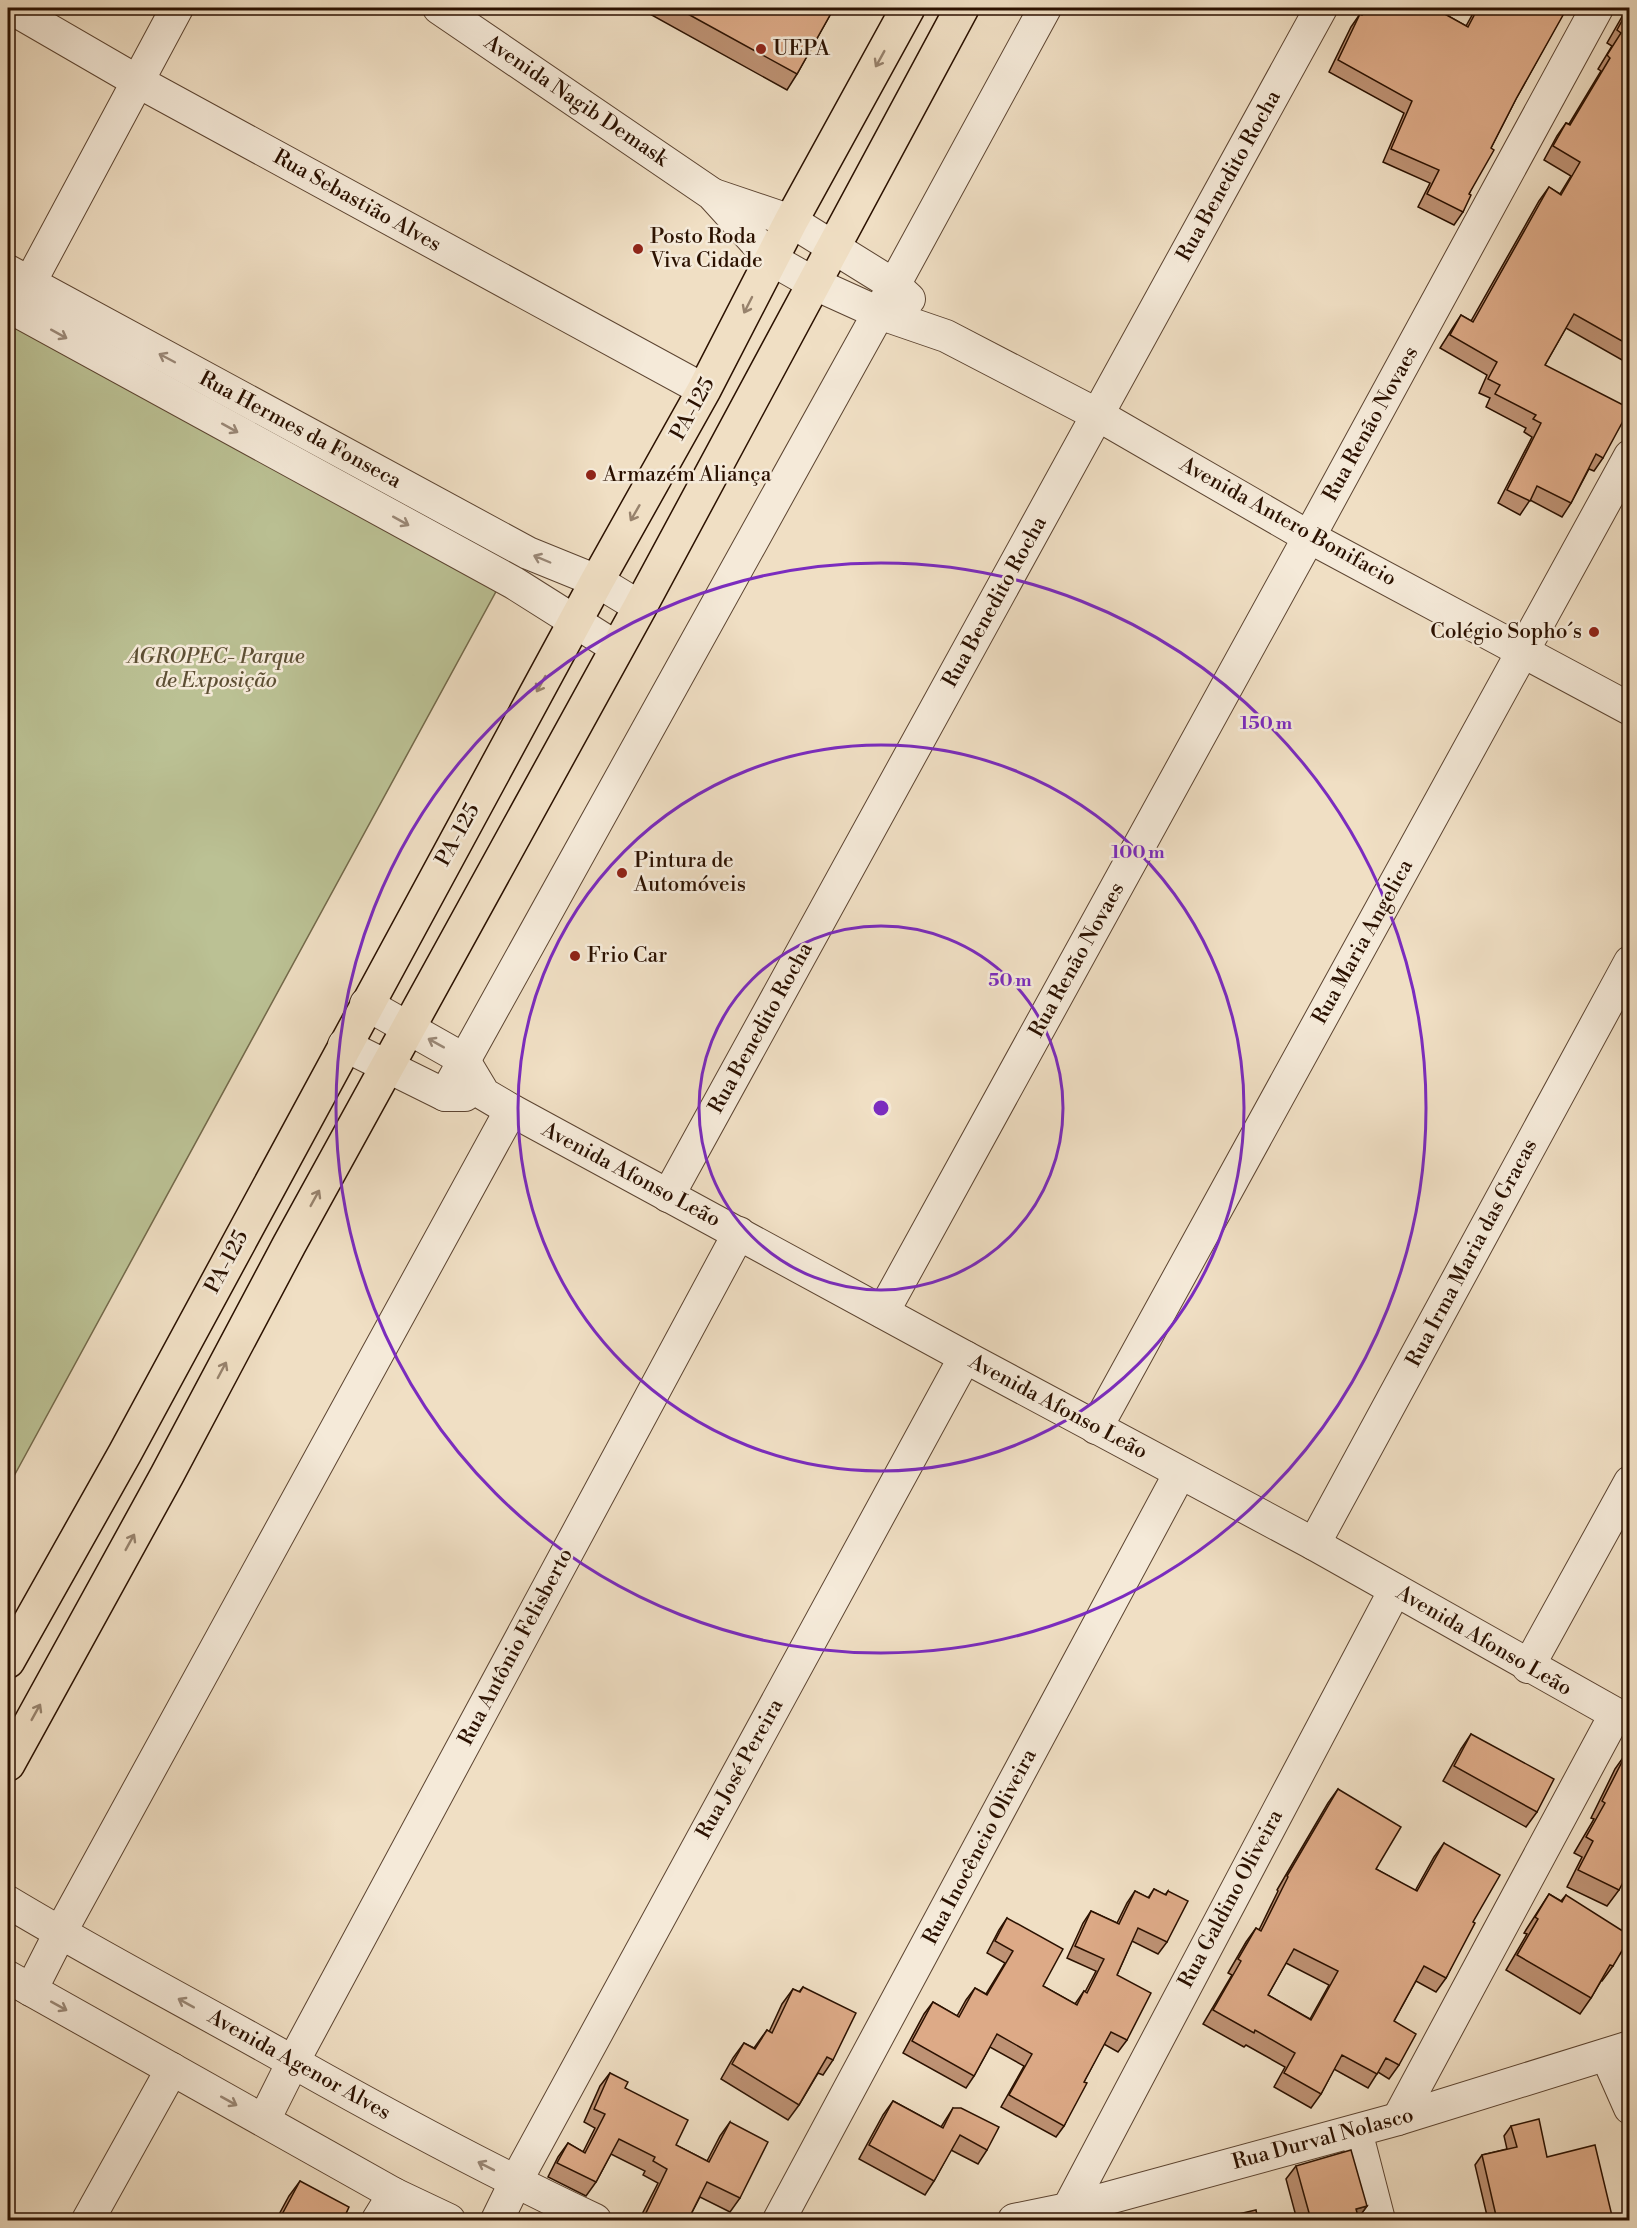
<svg xmlns="http://www.w3.org/2000/svg" width="1637" height="2228" font-family="'Libre Bodoni',serif">
  <style>
    .green { fill: #bbc194; stroke: #73694a; stroke-width: 1.5 }
    .lines { fill: none; stroke-linecap: round; stroke-linejoin: round }
    .minor-casing { stroke: #5c4431; stroke-width: 34 }
    .major-casing { stroke: #2b1100; stroke-width: 36 }
    .minor { stroke: #f5ead9; stroke-width: 32 }
    .major { stroke: #f0dfc4; stroke-width: 33 }
    .wall { fill: #be9274; stroke: #2b1100; stroke-width: 1.5; fill-rule: evenodd }
    .shaded-wall { fill: #9b775e; stroke: #2b1100; stroke-width: 1.5 }
    .building { fill: #ddaa87; stroke: #2b1100; stroke-width: 1.5; fill-rule: evenodd }
    .oneway { stroke: #97826c }
    .oneway2 { stroke: #9a8877 }
    .ring { fill: none; stroke: #7b2cbf; stroke-width: 3 }
    .poi-dot { fill: #8f2418; stroke: #f5ead9; stroke-width: 2 }
    .labels { text-anchor: middle; dominant-baseline: central; stroke-width: 5; stroke-linejoin: round; paint-order: stroke }
    .poi-label { font-size: 21px; fill: #2b1100; stroke: #f5ead9; text-anchor: start }
    .street-label { font-size: 21px; fill: #2b1100; stroke: #f5ead9 }
    .park-label { font-size: 21px; font-style: italic; fill: #5d4f34; stroke: #f5ead9 }
    .centre { fill: #7b2cbf; stroke: #f5ead9; stroke-width: 3 }
    .ring-label { font-size: 18px; text-anchor: middle; font-weight: bold; fill: #7b2cbf; stroke: #f5ead9; stroke-width: 5; stroke-linejoin: round; paint-order: stroke }
  </style>
  <rect width="100%" height="100%" fill="#f0dfc4"/>
  <filter id="stains"><feTurbulence type="fractalNoise" baseFrequency=".00333" numOctaves="4"/><feColorMatrix values="0 0 0 0 .2 0 0 0 0 .09 0 0 0 0 .02 0 0 0 .5 -.17"/></filter>
  <radialGradient id="worn" r=".72"><stop offset=".6" stop-color="#630" stop-opacity="0"/><stop offset="1" stop-color="#630" stop-opacity=".3"/></radialGradient>
  <path class="green" d="M 8,319 L 499,586 L 8,1487 Z"/>
  <g class="lines">
    <defs>
      <g id="minor">
        <path d="M 11,8 L 137,81 L 704,390"/>
        <path d="M 439,8 L 712,194 L 771,259 L 815,284 L 879,313 L 946,336 L 1098,415 L 1309,537 L 1630,709"/>
        <path d="M 714,195 L 791,221 L 894,285 L 909,299"/>
        <path d="M 8,271 L 528,553 L 597,581 L 640,607"/>
        <path d="M 20,301 L 177,8"/>
        <path d="M 8,306 L 514,583 L 617,648"/>
        <path d="M 366,1004 L 463,1059 L 484,1094 L 511,1110 L 965,1357 L 1314,1544 L 1630,1722"/>
        <path d="M 344,1045 L 445,1095 L 465,1095"/>
        <path d="M 445,1095 L 887,298 L 1045,8"/>
        <path d="M 668,1196 L 1321,8"/>
        <path d="M 883,1312 L 1309,537 L 1597,8"/>
        <path d="M 1096,1428 L 1630,456"/>
        <path d="M 1314,1544 L 1630,962"/>
        <path d="M 1528,1667 L 1630,1482"/>
        <path d="M 8,1902 C 101,1958 198,2008 293,2062 C 392,2118 493,2172 595,2220"/>
        <path d="M 8,1977 L 394,2194 L 449,2220"/>
        <path d="M 31,1990 L 60,1933 L 511,1110"/>
        <path d="M 1607,2056 L 1630,2108"/>
        <path d="M 1398,2119 L 1615,1715"/>
        <path d="M 264,2120 L 293,2062 L 739,1233"/>
        <path d="M 1356,2131 L 1379,2220"/>
        <path d="M 1068,2209 L 1395,1590"/>
        <path d="M 88,2220 L 172,2069"/>
        <path d="M 378,2220 L 394,2194"/>
        <path d="M 497,2220 L 516,2181 L 965,1357"/>
        <path d="M 779,2220 L 1180,1473"/>
        <path d="M 1014,2220 L 1068,2209 L 1398,2119 L 1630,2047"/>
      </g>
      <g id="major">
        <path d="M 8,1661 L 125,1453 L 597,581 L 704,390 L 791,221 L 908,8"/>
        <path d="M 8,1764 L 167,1475 L 289,1245 L 640,607 L 962,8"/>
      </g>
    </defs>
    <use href="#minor" class="minor-casing"/>
    <use href="#major" class="major-casing"/>
    <use href="#minor" class="minor"/>
    <use href="#major" class="major"/>
  </g>
  <g class="wall">
    <path d="M 639,8 L 834,8 L 797,74 L 787,90 Z"/>
    <path d="M 1363,8 L 1434,8 L 1466,26 L 1476,8 L 1573,8 L 1568,14 L 1564,12 L 1516,99 L 1491,148 L 1469,194 L 1463,212 L 1454,225 L 1418,207 L 1430,183 L 1383,162 L 1404,113 L 1329,72 L 1351,27 L 1360,14 Z"/>
    <path d="M 1627,8 L 1629,8 L 1629,364 L 1566,328 L 1545,365 L 1603,458 L 1594,471 L 1589,469 L 1571,503 L 1562,517 L 1530,500 L 1520,515 L 1498,503 L 1532,437 L 1524,432 L 1526,428 L 1486,407 L 1490,398 L 1479,393 L 1487,375 L 1440,348 L 1452,329 L 1461,315 L 1471,321 L 1539,201 L 1549,187 L 1560,194 L 1571,176 L 1544,160 L 1557,136 L 1566,123 L 1569,124 L 1601,71 L 1598,69 L 1612,46 L 1607,43 Z"/>
    <path d="M 1471,1734 L 1537,1812 L 1526,1827 L 1443,1781 L 1461,1749 Z"/>
    <path d="M 1627,1752 L 1619,1890 L 1607,1906 L 1567,1887 L 1582,1857 L 1574,1853 L 1594,1819 L 1591,1818 L 1615,1769 Z"/>
    <path d="M 1338,1789 L 1376,1869 L 1415,1891 L 1434,1857 L 1444,1843 L 1473,1922 L 1446,1978 L 1436,1992 L 1416,1981 L 1394,2021 L 1399,2065 L 1389,2079 L 1378,2072 L 1368,2088 L 1334,2069 L 1321,2094 L 1311,2108 L 1274,2087 L 1285,2067 L 1246,2045 L 1244,2047 L 1203,2024 L 1232,1975 L 1228,1973 L 1246,1942 L 1256,1928 L 1259,1930 L 1278,1891 L 1277,1890 L 1328,1803 ZM 1286,1963 L 1329,1985 L 1310,2019 L 1268,1995 Z"/>
    <path d="M 1154,1889 L 1165,1895 L 1168,1891 L 1167,1942 L 1158,1954 L 1132,1941 L 1117,1975 L 1127,2040 L 1118,2052 L 1104,2044 L 1084,2082 L 1064,2126 L 1056,2137 L 1001,2107 L 1024,2066 L 990,2047 L 974,2076 L 966,2088 L 903,2053 L 924,2014 L 933,2002 L 957,2016 L 966,2000 L 975,1988 L 986,1994 L 1005,1963 L 987,1953 L 999,1930 L 1007,1918 L 1043,1986 L 1075,2004 L 1084,1991 L 1085,1992 L 1096,1971 L 1067,1958 L 1083,1923 L 1091,1911 L 1117,1923 L 1127,1903 L 1135,1891 L 1148,1898 Z"/>
    <path d="M 1549,1894 L 1561,1901 L 1566,1895 L 1613,1966 L 1602,1981 L 1601,1981 L 1591,1998 L 1580,2014 L 1506,1970 L 1527,1934 L 1524,1933 Z"/>
    <path d="M 803,1987 L 833,2060 L 823,2075 L 818,2073 L 799,2105 L 788,2120 L 721,2079 L 733,2058 L 744,2043 L 754,2048 L 767,2030 L 769,2032 L 782,2004 L 793,1989 L 799,1992 Z"/>
    <path d="M 610,2073 L 625,2088 L 676,2145 L 707,2161 L 720,2136 L 730,2122 L 740,2198 L 730,2212 L 700,2197 L 688,2220 L 639,2220 L 658,2183 L 643,2175 L 645,2171 L 611,2154 L 596,2182 L 586,2196 L 548,2177 L 558,2157 L 568,2143 L 583,2152 L 595,2128 L 584,2122 L 600,2086 Z"/>
    <path d="M 893,2101 L 941,2127 L 953,2108 L 987,2150 L 978,2164 L 951,2150 L 934,2181 L 925,2195 L 859,2159 L 883,2115 Z"/>
    <path d="M 1511,2126 L 1547,2157 L 1613,2220 L 1488,2220 L 1475,2165 L 1482,2155 L 1507,2149 L 1504,2136 Z"/>
    <path d="M 1296,2166 L 1367,2206 L 1358,2218 L 1359,2220 L 1297,2220 L 1286,2179 Z"/>
    <path d="M 300,2181 L 343,2220 L 276,2220 L 289,2196 Z"/>
  </g>
  <path class="shaded-wall" d="M 1367,2206 L 1357,2220 L 1356,2209 Z"/>
  <g class="building">
    <path d="M 677,8 L 834,8 L 797,74 Z"/>
    <path d="M 1366,8 L 1434,8 L 1468,27 L 1478,8 L 1567,8 L 1516,99 L 1491,148 L 1494,150 L 1469,194 L 1471,195 L 1463,212 L 1427,194 L 1439,170 L 1391,149 L 1412,101 L 1338,60 L 1360,14 L 1362,15 Z"/>
    <path d="M 1629,8 L 1629,345 L 1574,314 L 1545,365 L 1629,408 L 1629,410 L 1603,458 L 1596,454 L 1571,503 L 1537,486 L 1530,501 L 1507,490 L 1541,423 L 1533,419 L 1536,415 L 1495,394 L 1500,385 L 1488,379 L 1497,362 L 1450,335 L 1461,315 L 1473,322 L 1549,187 L 1561,195 L 1580,162 L 1553,146 L 1566,123 L 1570,125 L 1610,58 L 1607,55 L 1621,33 L 1617,30 Z"/>
    <path d="M 1471,1734 L 1554,1779 L 1537,1812 L 1454,1766 Z"/>
    <path d="M 1627,1752 L 1629,1753 L 1629,1871 L 1619,1890 L 1578,1870 L 1593,1841 L 1586,1837 L 1605,1803 L 1602,1801 Z"/>
    <path d="M 1338,1789 L 1401,1827 L 1376,1869 L 1417,1891 L 1444,1843 L 1500,1875 L 1473,1922 L 1475,1923 L 1446,1978 L 1424,1966 L 1394,2021 L 1416,2034 L 1399,2065 L 1386,2058 L 1377,2074 L 1342,2055 L 1321,2094 L 1284,2073 L 1295,2053 L 1255,2030 L 1254,2033 L 1213,2010 L 1241,1961 L 1238,1959 L 1256,1928 L 1261,1931 L 1288,1877 L 1287,1876 ZM 1294,1949 L 1338,1971 L 1311,2020 L 1268,1995 Z"/>
    <path d="M 1154,1889 L 1166,1895 L 1168,1891 L 1188,1901 L 1167,1942 L 1138,1928 L 1117,1975 L 1151,1993 L 1127,2040 L 1111,2032 L 1084,2082 L 1087,2083 L 1064,2126 L 1009,2095 L 1032,2054 L 997,2034 L 974,2076 L 912,2041 L 933,2002 L 959,2017 L 975,1988 L 987,1995 L 1013,1951 L 995,1941 L 1007,1918 L 1063,1949 L 1043,1986 L 1077,2005 L 1084,1991 L 1087,1993 L 1104,1959 L 1075,1946 L 1091,1911 L 1119,1924 L 1135,1891 L 1149,1898 Z"/>
    <path d="M 1549,1894 L 1562,1902 L 1566,1895 L 1629,1935 L 1629,1939 L 1613,1966 L 1610,1965 L 1591,1998 L 1517,1955 L 1538,1919 L 1535,1917 Z"/>
    <path d="M 803,1987 L 856,2013 L 833,2060 L 827,2057 L 799,2105 L 732,2064 L 744,2043 L 755,2049 L 767,2030 L 772,2033 L 793,1989 L 800,1992 Z"/>
    <path d="M 610,2073 L 628,2082 L 625,2088 L 688,2120 L 676,2145 L 709,2162 L 730,2122 L 768,2142 L 740,2198 L 707,2182 L 688,2220 L 656,2220 L 645,2215 L 667,2169 L 653,2161 L 655,2157 L 619,2139 L 596,2182 L 557,2163 L 568,2143 L 585,2153 L 605,2114 L 594,2109 Z"/>
    <path d="M 893,2101 L 943,2128 L 953,2108 L 961,2108 L 999,2127 L 987,2150 L 960,2135 L 934,2181 L 869,2145 Z"/>
    <path d="M 1539,2119 L 1547,2157 L 1595,2145 L 1613,2220 L 1497,2220 L 1482,2155 L 1517,2147 L 1511,2126 Z"/>
    <path d="M 1351,2150 L 1367,2206 L 1356,2209 L 1359,2220 L 1311,2220 L 1296,2166 Z"/>
    <path d="M 300,2181 L 349,2207 L 343,2220 L 279,2220 Z"/>
    <path d="M 1256,2210 L 1258,2220 L 1213,2220 Z"/>
  </g>
  <defs><path id="oneway-shaft" d="M-6 0H5M1.5-3L5.5 0L1.5 3" fill="none" stroke-width="1.6" stroke-linecap="round" stroke-linejoin="round" transform="scale(1.5)"/></defs>
  <g class="oneway">
    <use href="#oneway-shaft" transform="translate(880 59) rotate(119)"/>
    <use href="#oneway-shaft" transform="translate(748 305) rotate(117)"/>
    <use href="#oneway-shaft" transform="translate(635 513) rotate(120)"/>
    <use href="#oneway-shaft" transform="translate(541 684) rotate(119)"/>
    <use href="#oneway-shaft" transform="translate(315 1198) rotate(-61)"/>
    <use href="#oneway-shaft" transform="translate(222 1370) rotate(-62)"/>
    <use href="#oneway-shaft" transform="translate(130 1542) rotate(-61)"/>
    <use href="#oneway-shaft" transform="translate(36 1712) rotate(-61)"/>
  </g>
  <g class="oneway2">
    <use href="#oneway-shaft" transform="translate(59 334) rotate(29)"/>
    <use href="#oneway-shaft" transform="translate(167 358) rotate(-152)"/>
    <use href="#oneway-shaft" transform="translate(230 428) rotate(29)"/>
    <use href="#oneway-shaft" transform="translate(401 521) rotate(29)"/>
    <use href="#oneway-shaft" transform="translate(542 559) rotate(-157)"/>
    <use href="#oneway-shaft" transform="translate(436 1043) rotate(-151)"/>
    <use href="#oneway-shaft" transform="translate(186 2003) rotate(-151)"/>
    <use href="#oneway-shaft" transform="translate(59 2006) rotate(29)"/>
    <use href="#oneway-shaft" transform="translate(229 2101) rotate(29)"/>
    <use href="#oneway-shaft" transform="translate(486 2166) rotate(-153)"/>
  </g>
  <g class="ring">
    <circle cx="881" cy="1108" r="182"/>
    <circle cx="881" cy="1108" r="363"/>
    <circle cx="881" cy="1108" r="545"/>
  </g>
  <g class="poi-dot">
    <circle cx="761" cy="49" r="6"/>
    <circle cx="638" cy="249" r="6"/>
    <circle cx="591" cy="475" r="6"/>
    <circle cx="1594" cy="632" r="6"/>
    <circle cx="622" cy="873" r="6"/>
    <circle cx="575" cy="956" r="6"/>
  </g>
  <g class="labels">
    <g class="poi-label">
      <text x="773" y="49">UEPA</text>
      <text x="650" y="237">Posto Roda<tspan x="650" dy="24">Viva Cidade</tspan></text>
      <text x="603" y="475">Armazém Aliança</text>
      <text x="1582" y="632" text-anchor="end">Colégio Sopho´s</text>
      <text x="634" y="861">Pintura de<tspan x="634" dy="24">Automóveis</tspan></text>
      <text x="587" y="956">Frio Car</text>
    </g>
    <g class="street-label">
      <text transform="translate(576 101) rotate(34)">Avenida Nagib Demask</text>
      <text transform="translate(1229 176) rotate(-61)">Rua Benedito Rocha</text>
      <text transform="translate(357 201) rotate(29)">Rua Sebastião Alves</text>
      <text transform="translate(693 409) rotate(-61)">PA-125</text>
      <text transform="translate(1371 424) rotate(-61)">Rua Renão Novaes</text>
      <text transform="translate(300 430) rotate(28)">Rua Hermes da Fonseca</text>
      <text transform="translate(1288 522) rotate(29)">Avenida Antero Bonifacio</text>
      <text transform="translate(995 602) rotate(-61)">Rua Benedito Rocha</text>
      <text transform="translate(458 835) rotate(-61)">PA-125</text>
      <text transform="translate(1363 942) rotate(-61)">Rua Maria Angelica</text>
      <text transform="translate(1077 960) rotate(-61)">Rua Renão Novaes</text>
      <text transform="translate(761 1028) rotate(-61)">Rua Benedito Rocha</text>
      <text transform="translate(631 1175) rotate(28)">Avenida Afonso Leão</text>
      <text transform="translate(1472 1253) rotate(-62)">Rua Irma Maria das Gracas</text>
      <text transform="translate(227 1262) rotate(-62)">PA-125</text>
      <text transform="translate(1058 1407) rotate(28)">Avenida Afonso Leão</text>
      <text transform="translate(1484 1641) rotate(30)">Avenida Afonso Leão</text>
      <text transform="translate(516 1647) rotate(-62)">Rua Antônio Felisberto</text>
      <text transform="translate(740 1769) rotate(-61)">Rua José Pereira</text>
      <text transform="translate(980 1847) rotate(-62)">Rua Inocêncio Oliveira</text>
      <text transform="translate(1231 1899) rotate(-62)">Rua Galdino Oliveira</text>
      <text transform="translate(299 2065) rotate(29)">Avenida Agenor Alves</text>
      <text transform="translate(1323 2139) rotate(-15)">Rua Durval Nolasco</text>
    </g>
    <g class="park-label">
      <text x="216" y="657">AGROPEC- Parque<tspan x="216" dy="24">de Exposição</tspan></text>
    </g>
  </g>
  <circle cx="881" cy="1108" r="9" class="centre"/>
  <g class="ring-label">
    <text x="1266" y="729">150 m</text>
    <text x="1138" y="858">100 m</text>
    <text x="1010" y="986">50 m</text>
  </g>
  <rect width="1637" height="2228" fill="none" stroke="#f0dfc4" stroke-width="30"/>
  <rect x="9" y="9" width="1619" height="2210" fill="none" stroke="#2b1100" stroke-width="3"/>
  <rect x="15" y="15" width="1607" height="2198" fill="none" stroke="#2b1100" stroke-width="1.5"/>
  <rect width="100%" height="100%" filter="url(#stains)"/>
  <rect width="100%" height="100%" fill="url(#worn)"/>
</svg>
